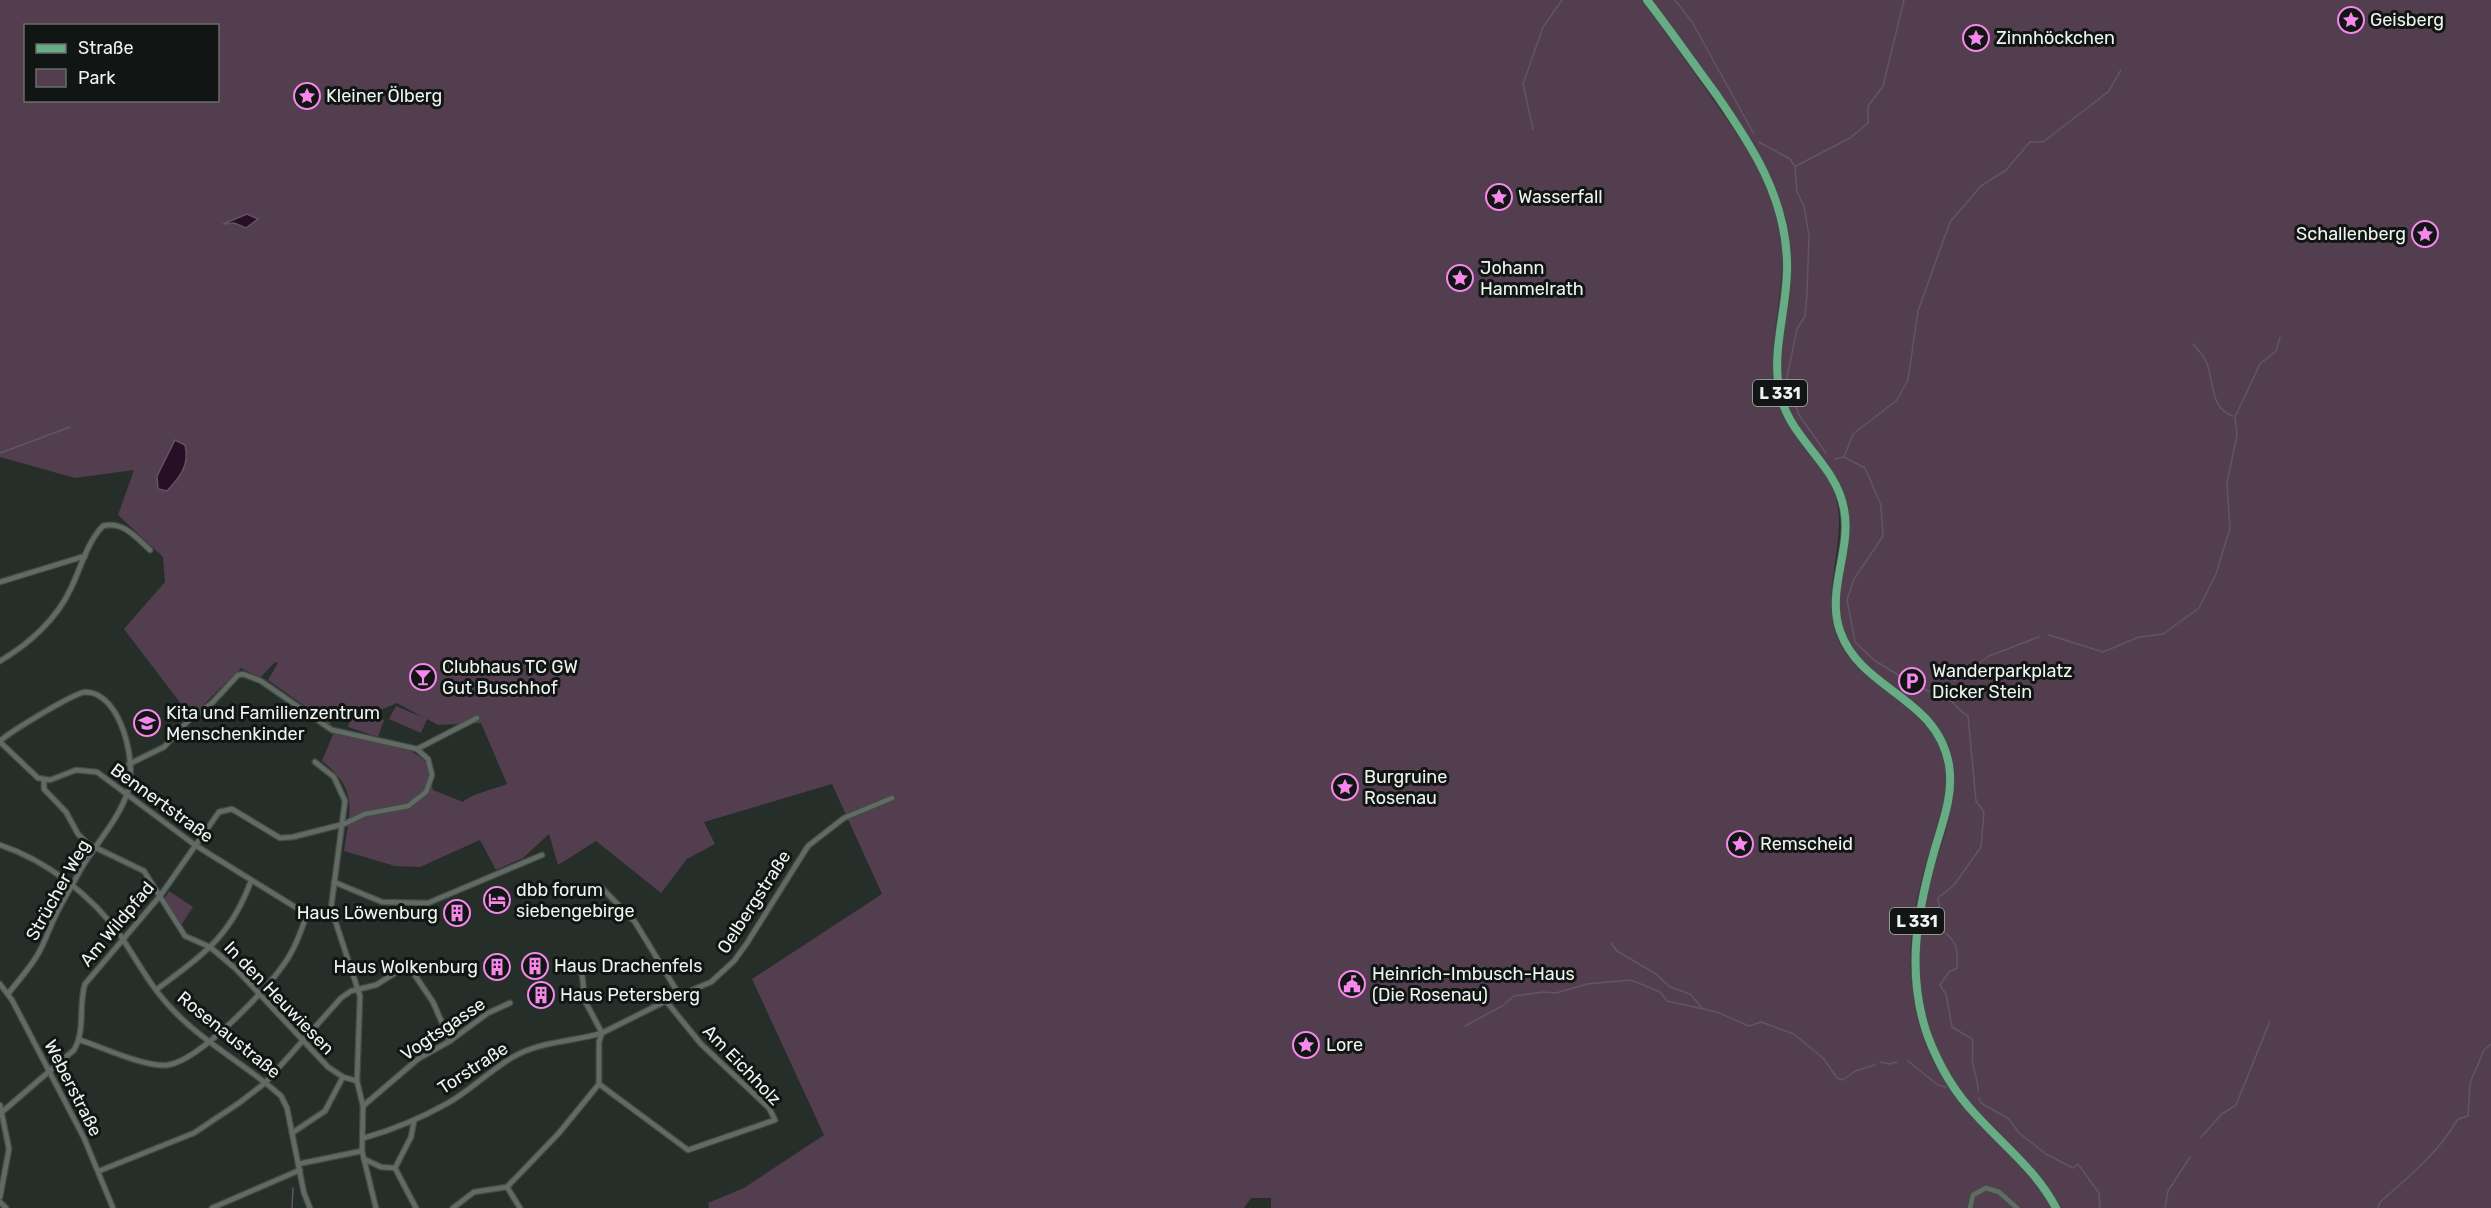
<svg xmlns="http://www.w3.org/2000/svg" width="2491" height="1208" font-family="Rubik,sans-serif">
  <style>
    .green { fill: #523e4f; fill-rule: evenodd }
    .water { fill: #270f25; stroke: #635462; stroke-width: 1.5 }
    .lines { fill: none; stroke-linecap: round; stroke-linejoin: round }
    .stream { stroke: #635462; stroke-width: 1.5 }
    .street-casing { stroke: #444b47; stroke-width: 7 }
    .primary-casing { stroke: #444b47; stroke-width: 10 }
    .street { stroke: #616b64; stroke-width: 4.5 }
    .primary { stroke: #68ac86; stroke-width: 8 }
    .labels { text-anchor: middle; dominant-baseline: central; stroke-width: 6; stroke-linejoin: round; paint-order: stroke }
    .shield { fill: #111513; stroke: #acb1ae; stroke-width: 1.5 }
    .shield-label { font-size: 16px; font-weight: bold; fill: #eef4f0 }
    .poi-label { font-size: 18px; fill: #eef4f0; stroke: #111513; text-anchor: start }
    .street-label { font-size: 18px; fill: #eef4f0; stroke: #111513 }
  </style>
  <rect width="100%" height="100%" fill="#252e28"/>
  <g class="green">
    <path d="M 0,0 L 1641,0 C 1665,31 1687,63 1709,94 C 1742,141 1777,188 1782,247 C 1785,296 1765,349 1777,397 C 1787,440 1830,461 1837,502 C 1846,547 1820,594 1837,637 C 1859,692 1935,701 1945,765 C 1950,804 1931,841 1922,878 C 1908,933 1905,979 1922,1033 C 1932,1067 1956,1100 1980,1125 C 2005,1152 2035,1174 2051,1208 L 1271,1208 L 1271,1198 L 1251,1198 L 1244,1208 L 709,1208 L 708,1203 L 744,1188 L 824,1135 L 752,979 L 882,894 L 832,784 L 704,822 L 715,844 L 687,859 L 661,893 L 596,841 L 558,865 L 549,834 L 523,858 L 496,870 L 480,840 L 420,867 L 395,866 L 344,851 C 350,810 359,790 322,761 L 334,732 C 356,737 414,744 426,763 C 430,771 431,782 433,790 L 463,802 C 471,794 495,789 507,784 L 481,723 L 438,725 L 427,719 L 421,733 L 389,719 L 396,706 L 424,718 L 397,703 L 376,712 L 342,706 L 330,724 L 268,680 L 278,663 L 275,662 L 260,678 L 241,668 L 191,717 L 124,629 L 165,582 L 163,557 L 118,515 L 134,470 L 75,478 L 0,457 ZM 26,26 L 218,26 L 218,100 L 26,100 Z"/>
    <path d="M 1652,0 L 2491,0 L 2491,1208 L 2060,1208 C 2043,1174 2017,1152 1990,1125 C 1959,1095 1937,1056 1925,1014 C 1915,980 1916,939 1923,905 C 1932,861 1961,812 1952,766 C 1939,690 1865,688 1844,630 C 1829,587 1858,546 1847,502 C 1837,462 1794,438 1785,398 C 1775,356 1791,305 1791,262 C 1791,191 1748,132 1708,77 C 1690,52 1672,25 1652,0 Z"/>
    <path d="M 354,710 L 384,720 L 378,737 L 348,727 Z"/>
    <path d="M 169,891 L 193,907 L 180,927 L 165,898 Z"/>
  </g>
  <g class="water">
    <path d="M 247,214 L 258,219 L 246,228 L 234,223 L 223,224 Z"/>
    <path d="M 175,440 L 185,445 C 190,465 180,477 167,491 L 158,489 L 157,476 Z"/>
  </g>
  <g class="lines">
    <g class="stream">
      <path d="M 1675,0 L 1692,22 L 1754,134"/>
      <path d="M 1533,129 L 1523,84 L 1543,27 L 1562,0"/>
      <path d="M 1759,142 L 1790,159 L 1795,167 L 1797,192 L 1804,206 L 1809,236 L 1807,294 L 1805,316 L 1797,329 L 1787,377 L 1799,415 L 1826,453"/>
      <path d="M 1796,166 L 1850,138 L 1868,123 L 1868,106 L 1883,86 L 1904,0"/>
      <path d="M 2193,344 C 2197,349 2202,354 2205,359 C 2215,377 2208,408 2233,416"/>
      <path d="M 0,453 L 70,427"/>
      <path d="M 1844,457 L 1853,434 L 1897,400 L 1908,380 L 1918,311 L 1950,222 L 1981,186 L 2006,170 L 2030,142 L 2043,142 L 2108,92 L 2121,70"/>
      <path d="M 1835,459 L 1844,457 L 1865,468 L 1881,505 L 1883,536 L 1854,579 L 1847,600 L 1855,642 L 1874,660 L 1900,676"/>
      <path d="M 2049,635 L 2103,652 L 2139,637 L 2163,634 L 2199,608 L 2216,574 L 2230,528 L 2227,483 L 2237,435 L 2235,417 L 2260,364 L 2276,351 L 2280,337"/>
      <path d="M 1954,681 L 1989,656 L 2039,637"/>
      <path d="M 1922,688 C 1930,693 1937,693 1945,697 C 1954,701 1958,711 1968,716 L 1976,801 L 1984,812 L 1981,847 L 1954,885 L 1938,898 L 1943,931 C 1957,941 1958,951 1957,968 L 1949,972 L 1940,985 L 1946,994 L 1952,1027 L 1972,1039 C 1974,1048 1971,1057 1973,1065 C 1975,1075 1978,1080 1978,1091"/>
      <path d="M 1946,697 L 1950,690"/>
      <path d="M 1611,943 L 1617,951 L 1656,974 L 1670,987 L 1690,994 L 1703,1009"/>
      <path d="M 1465,1026 L 1502,1006 L 1514,996 L 1543,992 L 1556,993 L 1587,984 L 1631,980 L 1660,992 L 1667,1001 L 1717,1012 L 1749,1026 L 1761,1022 L 1794,1034 L 1824,1059 L 1837,1078 L 1843,1080 L 1855,1071 L 1875,1065"/>
      <path d="M 1908,1061 L 1938,1085 L 1946,1087"/>
      <path d="M 1880,1062 L 1889,1064 L 1897,1062"/>
      <path d="M 1979,1098 L 1981,1103 L 2009,1119 L 2019,1133 L 2046,1154 L 2073,1168 L 2078,1164 L 2099,1193 L 2100,1208"/>
      <path d="M 2201,1137 L 2222,1114 L 2236,1105 L 2270,1021"/>
      <path d="M 292,1208 L 293,1188"/>
      <path d="M 2165,1208 L 2168,1191 L 2190,1157"/>
      <path d="M 2378,1208 L 2380,1202 C 2410,1176 2438,1153 2458,1119 L 2468,1116 L 2470,1083 L 2484,1050 L 2491,1044"/>
    </g>
    <defs>
      <g id="street">
        <path d="M 0,582 L 85,556"/>
        <path d="M 0,661 C 29,644 57,619 71,588 C 81,568 87,542 103,526 C 123,521 136,537 150,550"/>
        <path d="M 0,741 C 10,732 75,692 86,692 C 122,693 137,765 128,791 C 118,821 96,843 81,869 C 72,886 61,903 53,921 C 48,932 44,944 38,954 C 30,968 18,981 8,994"/>
        <path d="M 0,742 L 38,778 L 50,780 L 76,770 L 97,772 L 195,845 L 308,915"/>
        <path d="M 417,749 L 477,718"/>
        <path d="M 315,762 L 334,777 L 345,801 L 331,908 L 360,996 L 357,1081 L 363,1106 L 362,1151 L 376,1208"/>
        <path d="M 44,780 L 44,789 L 66,812 L 78,834 L 88,844 L 144,871 L 185,936 L 210,947 L 236,969 L 328,1067 L 343,1077 L 357,1081"/>
        <path d="M 0,845 C 46,860 92,896 120,935 C 137,960 151,988 173,1010 C 205,1044 247,1065 281,1096 L 287,1108 L 304,1193 L 310,1208"/>
        <path d="M 334,882 L 382,902 L 428,903 L 542,855"/>
        <path d="M 601,887 L 635,922 L 680,996"/>
        <path d="M 0,984 L 12,1000 L 84,1138 L 113,1208"/>
        <path d="M 156,990 C 202,955 230,938 251,881"/>
        <path d="M 80,1040 C 102,1047 146,1068 168,1065 C 200,1060 265,991 284,964 C 295,949 301,931 307,914"/>
        <path d="M 599,1084 L 688,1150 L 775,1120 L 769,1108 L 701,1044 L 666,1001"/>
        <path d="M 0,1105 L 9,1149 L 0,1197"/>
        <path d="M 363,1106 L 418,1059 L 450,1041 L 488,1013 L 510,1003"/>
        <path d="M 2,1112 L 74,1050 C 86,1029 78,1006 85,984 L 160,896 L 219,812 L 232,809 L 280,838 L 293,837 L 344,824 L 365,814 L 408,806 L 426,792 L 432,775 L 428,759 L 417,749 L 332,730 L 261,681 L 243,674 L 238,675 L 212,703 L 188,721 L 164,747 L 129,764"/>
        <path d="M 292,1133 L 325,1111 L 343,1077"/>
        <path d="M 364,1138 C 392,1130 423,1117 448,1103 C 471,1090 490,1070 513,1057 C 540,1041 572,1042 602,1033 L 585,1001 L 582,974 L 571,965"/>
        <path d="M 364,1159 L 381,1167 L 395,1168 L 411,1137 L 414,1121"/>
        <path d="M 298,1164 L 362,1151"/>
        <path d="M 395,1168 L 416,1208"/>
        <path d="M 99,1171 L 194,1133 L 239,1103 L 265,1083 L 341,998 L 351,991 L 376,985 L 408,965 L 433,1002 L 450,1041"/>
        <path d="M 507,1187 L 520,1208"/>
        <path d="M 0,1202 L 6,1208"/>
        <path d="M 212,1208 L 300,1170"/>
        <path d="M 453,1208 L 474,1192 L 507,1187 L 559,1133 L 599,1084 L 599,1042 L 602,1033 L 666,1001 L 711,982 L 734,961 L 747,943 L 808,846 L 844,818 L 892,798"/>
        <path d="M 1970,1208 L 1973,1195 L 1986,1188 L 1999,1192 L 2017,1208"/>
      </g>
      <path id="primary" d="M 1647,0 C 1671,31 1693,63 1716,94 C 1752,146 1785,196 1787,261 C 1789,306 1769,353 1781,397 C 1792,441 1836,464 1844,509 C 1852,550 1826,590 1840,631 C 1861,691 1937,696 1949,765 C 1954,795 1942,824 1934,852 C 1917,913 1906,972 1927,1034 C 1938,1064 1954,1092 1976,1115 C 2004,1146 2036,1170 2056,1208"/>
    </defs>
    <use href="#street" class="street-casing"/>
    <use href="#primary" class="primary-casing"/>
    <use href="#street" class="street"/>
    <use href="#primary" class="primary"/>
  </g>
  <defs>
    <symbol id="sight-ring" viewBox="-11 -11 22 22"><circle r="9.5" fill="#111513" stroke="#f788eb" stroke-width="1.5"/><path d="M0-6L1.8-2.2L6-1.7L2.9 1.2L3.7 5.4L0 3.3L-3.7 5.4L-2.9 1.2L-6-1.7L-1.8-2.2Z" fill="#f788eb"/></symbol>
    <symbol id="bar-ring" viewBox="-11 -11 22 22"><circle r="9.5" fill="#111513" stroke="#f788eb" stroke-width="1.5"/><path d="M-6-5H6L.8 .8V4.5H3.5V6h-7V4.5H-.8V.8Z" fill="#f788eb"/></symbol>
    <symbol id="parking-ring" viewBox="-11 -11 22 22"><circle r="9.5" fill="#111513" stroke="#f788eb" stroke-width="1.5"/><path d="M-3.5-5.5H1a3.5 3.5 0 0 1 0 7H-1V5.5H-3.5ZM-1-3.4V-.6H.8a1.4 1.4 0 0 0 0-2.8Z" fill="#f788eb"/></symbol>
    <symbol id="school-ring" viewBox="-11 -11 22 22"><circle r="9.5" fill="#111513" stroke="#f788eb" stroke-width="1.5"/><path d="M0-5L7-2L0 1L-7-2ZM-4 1L0 2.5L4 1V4Q0 6-4 4Z" fill="#f788eb"/></symbol>
    <symbol id="hotel-ring" viewBox="-11 -11 22 22"><circle r="9.5" fill="#111513" stroke="#f788eb" stroke-width="1.5"/><path d="M-6-4.5h1.5V1H6V5H4.5V3h-9V5H-6ZM-4 0a1.8 1.8 0 1 1 3.6 0ZM.5 0V-2.5h3Q6-2.5 6 0Z" fill="#f788eb"/></symbol>
    <symbol id="building-ring" viewBox="-11 -11 22 22"><circle r="9.5" fill="#111513" stroke="#f788eb" stroke-width="1.5"/><path d="M-4-6H4V6H1V3H-1V6H-4ZM-2.5-4.3h1.7v1.8h-1.7ZM.8-4.3h1.7v1.8H.8ZM-2.5-1h1.7V.8h-1.7ZM.8-1h1.7V.8H.8Z" fill="#f788eb"/></symbol>
    <symbol id="civic-ring" viewBox="-11 -11 22 22"><circle r="9.5" fill="#111513" stroke="#f788eb" stroke-width="1.5"/><path d="M-.6-6.5H3V-4.5H.6V-3L4-1V1h2V6H-6V1h2V-1L-.6-3ZM-1.2 2.5V6h2.4V2.5Z" fill="#f788eb"/></symbol>
  </defs>
  <g fill-rule="evenodd">
    <use href="#sight-ring" x="2336" y="5" width="30" height="30"/>
    <use href="#sight-ring" x="1961" y="23" width="30" height="30"/>
    <use href="#sight-ring" x="292" y="81" width="30" height="30"/>
    <use href="#sight-ring" x="1484" y="182" width="30" height="30"/>
    <use href="#sight-ring" x="2410" y="219" width="30" height="30"/>
    <use href="#sight-ring" x="1445" y="263" width="30" height="30"/>
    <use href="#bar-ring" x="408" y="662" width="30" height="30"/>
    <use href="#parking-ring" x="1897" y="666" width="30" height="30"/>
    <use href="#school-ring" x="132" y="708" width="30" height="30"/>
    <use href="#sight-ring" x="1330" y="772" width="30" height="30"/>
    <use href="#sight-ring" x="1725" y="829" width="30" height="30"/>
    <use href="#hotel-ring" x="482" y="885" width="30" height="30"/>
    <use href="#building-ring" x="442" y="898" width="30" height="30"/>
    <use href="#building-ring" x="520" y="951" width="30" height="30"/>
    <use href="#building-ring" x="482" y="952" width="30" height="30"/>
    <use href="#civic-ring" x="1337" y="969" width="30" height="30"/>
    <use href="#building-ring" x="526" y="980" width="30" height="30"/>
    <use href="#sight-ring" x="1291" y="1030" width="30" height="30"/>
  </g>
  <g class="labels">
    <g class="shield">
      <rect x="1753" y="380" width="54" height="26" rx="4.5"/>
      <rect x="1890" y="908" width="54" height="26" rx="4.5"/>
    </g>
    <g class="shield-label">
      <text x="1780" y="393">L 331</text>
      <text x="1917" y="921">L 331</text>
    </g>
    <g class="poi-label">
      <text x="2370" y="20">Geisberg</text>
      <text x="1996" y="38">Zinnhöckchen</text>
      <text x="326" y="96">Kleiner Ölberg</text>
      <text x="1518" y="197">Wasserfall</text>
      <text x="2406" y="234" text-anchor="end">Schallenberg</text>
      <text x="1480" y="268">Johann<tspan x="1480" dy="21">Hammelrath</tspan></text>
      <text x="442" y="667">Clubhaus TC GW<tspan x="442" dy="21">Gut Buschhof</tspan></text>
      <text x="1932" y="671">Wanderparkplatz<tspan x="1932" dy="21">Dicker Stein</tspan></text>
      <text x="166" y="713">Kita und Familienzentrum<tspan x="166" dy="21">Menschenkinder</tspan></text>
      <text x="1364" y="777">Burgruine<tspan x="1364" dy="21">Rosenau</tspan></text>
      <text x="1760" y="844">Remscheid</text>
      <text x="516" y="890">dbb forum<tspan x="516" dy="21">siebengebirge</tspan></text>
      <text x="438" y="913" text-anchor="end">Haus Löwenburg</text>
      <text x="554" y="966">Haus Drachenfels</text>
      <text x="478" y="967" text-anchor="end">Haus Wolkenburg</text>
      <text x="1372" y="974">Heinrich-Imbusch-Haus<tspan x="1372" dy="21">(Die Rosenau)</tspan></text>
      <text x="560" y="995">Haus Petersberg</text>
      <text x="1326" y="1045">Lore</text>
    </g>
    <g class="street-label">
      <text transform="translate(162 803) rotate(36)">Bennertstraße</text>
      <text transform="translate(58 890) rotate(-61)">Strücher Weg</text>
      <text transform="translate(754 902) rotate(-57)">Oelbergstraße</text>
      <text transform="translate(117 924) rotate(-50)">Am Wildpfad</text>
      <text transform="translate(279 998) rotate(46)">In den Heuwiesen</text>
      <text transform="translate(443 1029) rotate(-34)">Vogtsgasse</text>
      <text transform="translate(229 1035) rotate(39)">Rosenaustraße</text>
      <text transform="translate(742 1065) rotate(46)">Am Eichholz</text>
      <text transform="translate(473 1068) rotate(-33)">Torstraße</text>
      <text transform="translate(73 1088) rotate(63)">Weberstraße</text>
    </g>
  </g>
  <rect x="24" y="24" width="195" height="78" fill="#111513" stroke="#696e6b" stroke-width="1.5"/>
  <rect x="36" y="44" width="30" height="9" fill="#68ac86" stroke="#696e6b" stroke-width="1.5"/>
  <text x="78" y="54" font-size="18" fill="#eef4f0">Straße</text>
  <rect x="36" y="69" width="30" height="18" fill="#523e4f" stroke="#696e6b" stroke-width="1.5"/>
  <text x="78" y="84" font-size="18" fill="#eef4f0">Park</text>
</svg>
